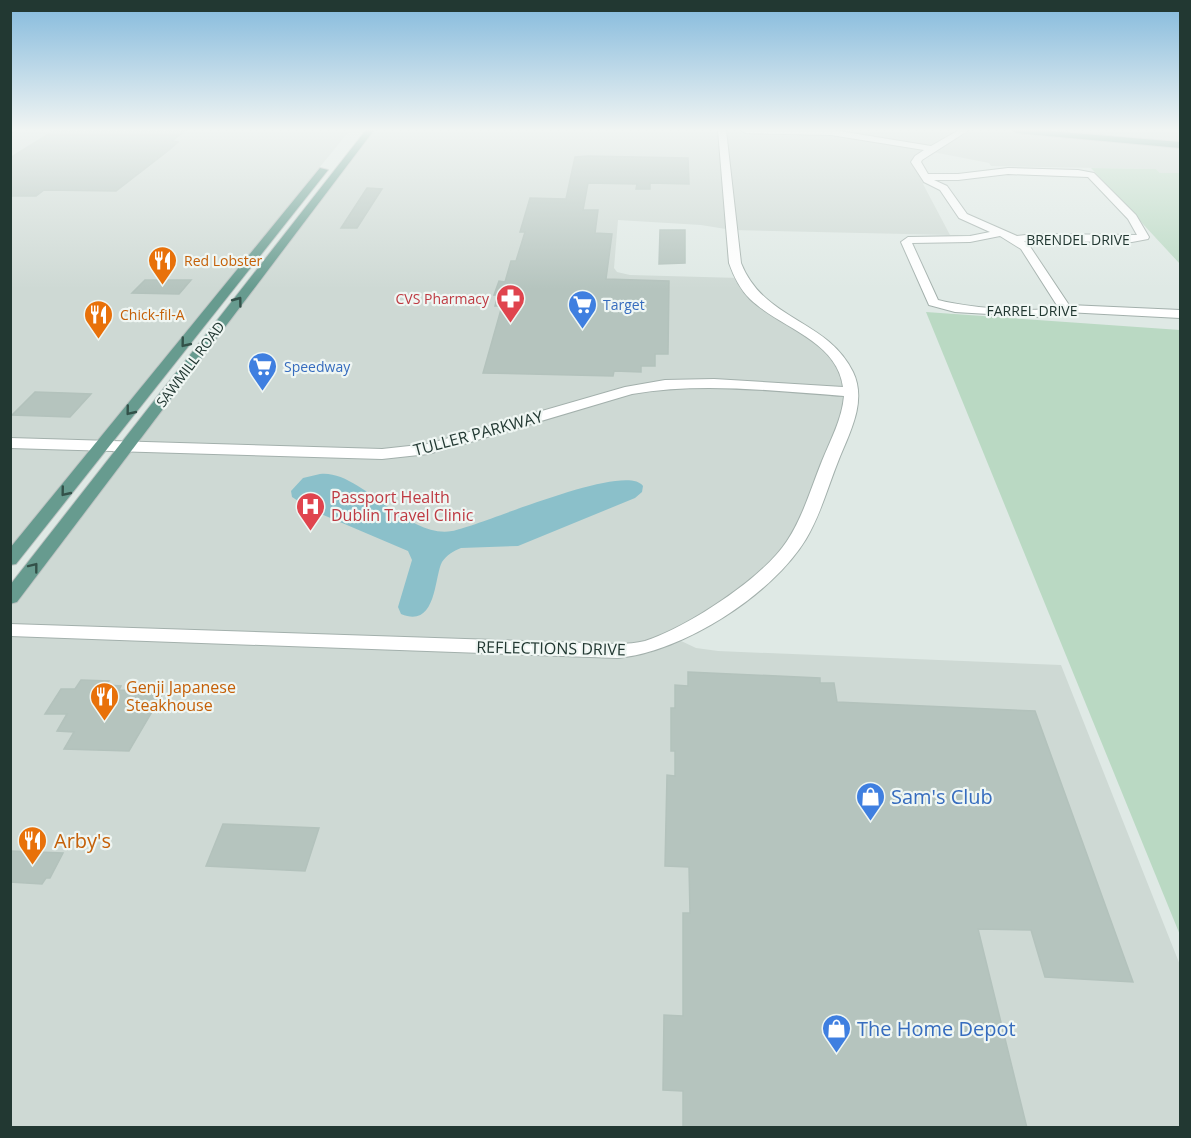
<svg xmlns="http://www.w3.org/2000/svg" width="1191" height="1138" font-family="'Open Sans',sans-serif">
  <style>
    .built { fill: #ced9d4 }
    .green { fill: #bad9c3 }
    .water { fill: #8bc0ca }
    .building { fill: #b5c4be; stroke: #b3c2bc; stroke-width: 1.5 }
    .lines { fill: none; stroke-linecap: round; stroke-linejoin: round }
    .minor-casing { stroke: #a3b0ac; stroke-width: 2 }
    .major-casing { stroke: #bdc3c2; stroke-width: 2 }
    .minor { fill: #fff; fill-rule: evenodd }
    .major { fill: #679b8f; fill-rule: evenodd }
    .oneway { stroke: #335149 }
    .labels { text-anchor: middle; dominant-baseline: central; stroke-width: 4.5; stroke-linejoin: round; paint-order: stroke }
    .far-street-label { font-size: 14px; fill: #223832; stroke: #eff6f3 }
    .far-food-label { font-size: 14px; fill: #c56008; stroke: #eff6f3; text-anchor: start }
    .far-health-label { font-size: 14px; fill: #be3a42; stroke: #eff6f3; text-anchor: end }
    .far-shop-label { font-size: 14px; fill: #366cbe; stroke: #eff6f3; text-anchor: start }
    .street-label { font-size: 16px; fill: #223832; stroke: #eff6f3 }
    .health-label { font-size: 16px; fill: #be3a42; stroke: #eff6f3; text-anchor: start }
    .food-label { font-size: 16px; fill: #c56008; stroke: #eff6f3; text-anchor: start }
    .near-shop-label { font-size: 20px; fill: #366cbe; stroke: #eff6f3; text-anchor: start }
    .near-food-label { font-size: 20px; fill: #c56008; stroke: #eff6f3; text-anchor: start }
  </style>
  <rect width="100%" height="100%" fill="#dfe9e5"/>
  <g class="built">
    <path d="M 11,130 L 350,130 L 11,547 Z"/>
    <path d="M 370,130 L 1180,130 L 1180,173 L 1160,173 L 1156,169 L 991,166 L 989,163 L 928,151 L 918,158 L 927,180 L 923,184 L 950,235 L 732,230 L 701,225 L 618,220 L 614,268 L 617,272 L 630,275 L 740,278 L 743,284 L 822,341 L 851,392 L 810,514 L 756,583 L 645,647 L 11,630 L 10,598 Z"/>
    <path d="M 11,635 L 618,657 L 649,653 L 679,640 L 696,648 L 718,651 L 1061,665 L 1180,965 L 1180,1127 L 11,1128 Z"/>
  </g>
  <g class="green">
    <path d="M 1091,168 L 1156,169 L 1160,173 L 1180,173 L 1180,264 Z"/>
    <path d="M 926,312 L 1180,330 L 1180,935 Z"/>
  </g>
  <path class="water" d="M 320,474 C 360,469 406,539 452,531 C 483,525 626,461 643,486 L 642,492 L 635,498 L 518,546 L 461,548 C 453,551 447,555 442,562 C 434,577 437,629 401,614 L 398,607 L 412,560 L 408,551 L 314,511 L 292,497 L 291,491 L 303,478 Z"/>
  <g class="building">
    <path d="M 55,130 L 186,130 L 172,141 L 178,142 L 169,150 L 116,191 L 44,190 L 36,196 L 10,196 L 10,158 Z"/>
    <path d="M 588,156 L 688,158 L 689,184 L 650,183 L 650,189 L 636,189 L 637,184 L 588,183 L 583,210 L 598,210 L 595,233 L 612,234 L 606,279 L 669,281 L 668,354 L 655,354 L 655,366 L 641,366 L 641,372 L 614,371 L 613,376 L 483,373 L 502,306 L 495,306 L 498,295 L 494,295 L 499,281 L 505,282 L 511,261 L 516,261 L 525,232 L 520,232 L 530,198 L 566,199 L 575,157 Z"/>
    <path d="M 367,188 L 382,189 L 357,228 L 341,228 Z"/>
    <path d="M 660,230 L 685,230 L 685,263 L 659,264 Z"/>
    <path d="M 145,280 L 191,280 L 179,294 L 132,293 Z"/>
    <path d="M 35,392 L 66,393 L 91,394 L 70,417 L 12,415 Z"/>
    <path d="M 688,672 L 820,678 L 820,683 L 834,683 L 837,702 L 1035,711 L 1133,982 L 1045,977 L 1031,930 L 978,929 L 1027,1128 L 683,1128 L 683,1091 L 663,1090 L 664,1015 L 683,1016 L 683,913 L 690,913 L 689,867 L 665,866 L 667,775 L 675,776 L 675,751 L 671,751 L 671,708 L 675,708 L 675,685 L 688,686 Z"/>
    <path d="M 81,680 L 109,681 L 106,685 L 121,686 L 119,690 L 163,693 L 129,751 L 64,749 L 74,732 L 57,731 L 67,714 L 45,714 L 61,689 L 75,689 Z"/>
    <path d="M 223,824 L 319,828 L 305,871 L 206,866 Z"/>
    <path d="M 10,851 L 63,853 L 50,878 L 46,878 L 42,884 L 10,882 Z"/>
  </g>
  <g class="lines">
    <defs>
      <g id="minor">
        <path d="M 10,130 L 17,130 L 10,133 Z"/>
        <path d="M 718,130 L 726,130 L 741,263 C 764,321 827,319 853,372 C 867,401 850,432 839,459 C 828,486 821,514 806,539 C 772,595 683,652 618,658 L 10,636 L 10,624 L 618,644 C 627,644 637,643 645,641 C 688,627 763,578 787,541 C 803,517 811,488 822,461 C 831,439 842,419 844,396 C 773,391 702,382 632,394 L 457,446 L 428,454 L 382,459 L 10,448 L 10,438 L 382,449 L 428,444 L 625,387 L 665,380 L 714,379 L 843,387 C 837,340 780,328 750,299 C 740,289 734,277 729,263 Z"/>
        <path d="M 741,130 L 833,130 L 931,146 L 959,130 L 969,130 L 922,160 L 921,162 L 928,174 L 958,174 L 1008,168 L 1078,170 L 1094,173 L 1136,215 L 1149,237 L 1148,239 L 1132,242 L 1024,241 L 1029,245 L 1069,305 L 1180,310 L 1180,318 L 1066,312 L 1041,317 L 955,312 L 929,305 L 901,242 L 908,237 L 970,236 L 990,232 L 959,218 L 940,190 L 924,182 L 911,162 L 915,156 L 924,150 L 831,135 L 745,133 ZM 1008,174 L 1088,177 L 1128,219 L 1137,235 L 1034,234 L 1017,236 L 967,214 L 947,186 L 934,180 L 958,180 ZM 1000,236 L 1021,249 L 1058,307 C 1032,314 965,307 938,300 L 912,243 L 970,242 Z"/>
      </g>
      <g id="major">
        <path d="M 366,130 L 374,130 L 17,602 L 10,604 L 10,585 Z"/>
        <path d="M 1012,130 L 1037,130 L 1180,142 L 1180,148 L 1016,133 Z"/>
        <path d="M 320,168 L 328,170 L 16,564 L 10,565 L 10,548 Z"/>
      </g>
    </defs>
    <use href="#minor" class="minor-casing"/>
    <use href="#major" class="major-casing"/>
    <use href="#minor" class="minor"/>
    <use href="#major" class="major"/>
  </g>
  <defs><path id="oneway-chevron" d="M-2-3.5L2.5 0L-2 3.5" fill="none" stroke-width="1.6" stroke-linecap="round" stroke-linejoin="round" transform="scale(1.5)"/></defs>
  <g class="oneway">
    <use href="#oneway-chevron" transform="translate(238 301) rotate(-53)"/>
    <use href="#oneway-chevron" transform="translate(185 343) rotate(129)"/>
    <use href="#oneway-chevron" transform="translate(130 411) rotate(129)"/>
    <use href="#oneway-chevron" transform="translate(65 492) rotate(129)"/>
    <use href="#oneway-chevron" transform="translate(34 567) rotate(-52)"/>
  </g>
  <linearGradient id="sky" x2="0" y2="1"><stop stop-color="#83b9dc"/><stop offset="0.45" stop-color="#f1f5f3"/><stop offset="1" stop-color="#f1f5f3" stop-opacity="0"/></linearGradient>
  <rect width="1191" height="289" fill="url(#sky)"/>
  <defs>
    <symbol id="restaurant-pin" viewBox="-11 -11 22 30"><path d="M0 17L-7.5 6A9.5 9.5 0 1 1 7.5 6Z" fill="#e8710a" stroke="#eff6f3"/><path d="M-5-6h1v4h1v-4h1v4h1v-4h1v5L-1.5 .5V6h-2V.5L-5-1ZM5-6V6H3V1.5H1.5Q1.5-4 5-6Z" fill="#fff"/></symbol>
    <symbol id="pharmacy-pin" viewBox="-11 -11 22 30"><path d="M0 17L-7.5 6A9.5 9.5 0 1 1 7.5 6Z" fill="#e0444e" stroke="#eff6f3"/><path d="M-2-6h4v4h4v4h-4v4h-4v-4h-4v-4h4Z" fill="#fff"/></symbol>
    <symbol id="supermarket-pin" viewBox="-11 -11 22 30"><path d="M0 17L-7.5 6A9.5 9.5 0 1 1 7.5 6Z" fill="#3f7fe0" stroke="#eff6f3"/><path d="M-6-5.5h2.5l.6 2H6L4.5 2H-2.5L-4.4-4H-6ZM-1.5 3.2a1.3 1.3 0 1 0 .1 0ZM3 3.2a1.3 1.3 0 1 0 .1 0Z" fill="#fff"/></symbol>
    <symbol id="hospital-pin" viewBox="-11 -11 22 30"><path d="M0 17L-7.5 6A9.5 9.5 0 1 1 7.5 6Z" fill="#e0444e" stroke="#eff6f3"/><path d="M-5-5h3v3.5h4V-5h3V5h-3V1.5h-4V5h-3Z" fill="#fff"/></symbol>
    <symbol id="shop-pin" viewBox="-11 -11 22 30"><path d="M0 17L-7.5 6A9.5 9.5 0 1 1 7.5 6Z" fill="#3f7fe0" stroke="#eff6f3"/><path d="M-5-2.5h2.3a2.7 3.5 0 0 1 5.4 0H5L5.5 6h-11ZM-1.5-2.5h3a1.5 2.3 0 0 0-3 0Z" fill="#fff"/></symbol>
  </defs>
  <g fill-rule="evenodd">
    <use href="#restaurant-pin" x="146" y="244" width="33" height="45"/>
    <use href="#pharmacy-pin" x="494" y="282" width="33" height="45"/>
    <use href="#supermarket-pin" x="566" y="288" width="33" height="45"/>
    <use href="#restaurant-pin" x="82" y="298" width="33" height="45"/>
    <use href="#supermarket-pin" x="246" y="350" width="33" height="45"/>
    <use href="#hospital-pin" x="294" y="490" width="33" height="45"/>
    <use href="#restaurant-pin" x="88" y="680" width="33" height="45"/>
    <use href="#shop-pin" x="854" y="780" width="33" height="45"/>
    <use href="#restaurant-pin" x="16" y="824" width="33" height="45"/>
    <use href="#shop-pin" x="820" y="1012" width="33" height="45"/>
  </g>
  <g class="labels">
    <g class="far-street-label">
      <text x="1078" y="239">BRENDEL DRIVE</text>
      <text x="1032" y="310">FARREL DRIVE</text>
      <text transform="translate(190 364) rotate(-53)">SAWMILL ROAD</text>
    </g>
    <g class="far-food-label">
      <text x="184" y="260">Red Lobster</text>
      <text x="120" y="314">Chick-fil-A</text>
    </g>
    <g class="far-health-label">
      <text x="489" y="298">CVS Pharmacy</text>
    </g>
    <g class="far-shop-label">
      <text x="603" y="304">Target</text>
      <text x="284" y="366">Speedway</text>
    </g>
    <g class="street-label">
      <text transform="translate(478 433) rotate(-15)">TULLER PARKWAY</text>
      <text transform="translate(551 648) rotate(1)">REFLECTIONS DRIVE</text>
    </g>
    <g class="health-label">
      <text x="331" y="497">Passport Health<tspan x="331" dy="18">Dublin Travel Clinic</tspan></text>
    </g>
    <g class="food-label">
      <text x="126" y="687">Genji Japanese<tspan x="126" dy="18">Steakhouse</tspan></text>
    </g>
    <g class="near-shop-label">
      <text x="891" y="796">Sam's Club</text>
      <text x="857" y="1028">The Home Depot</text>
    </g>
    <g class="near-food-label">
      <text x="54" y="840">Arby's</text>
    </g>
  </g>
  <rect width="1191" height="1138" fill="none" stroke="#223832" stroke-width="24"/>
</svg>
